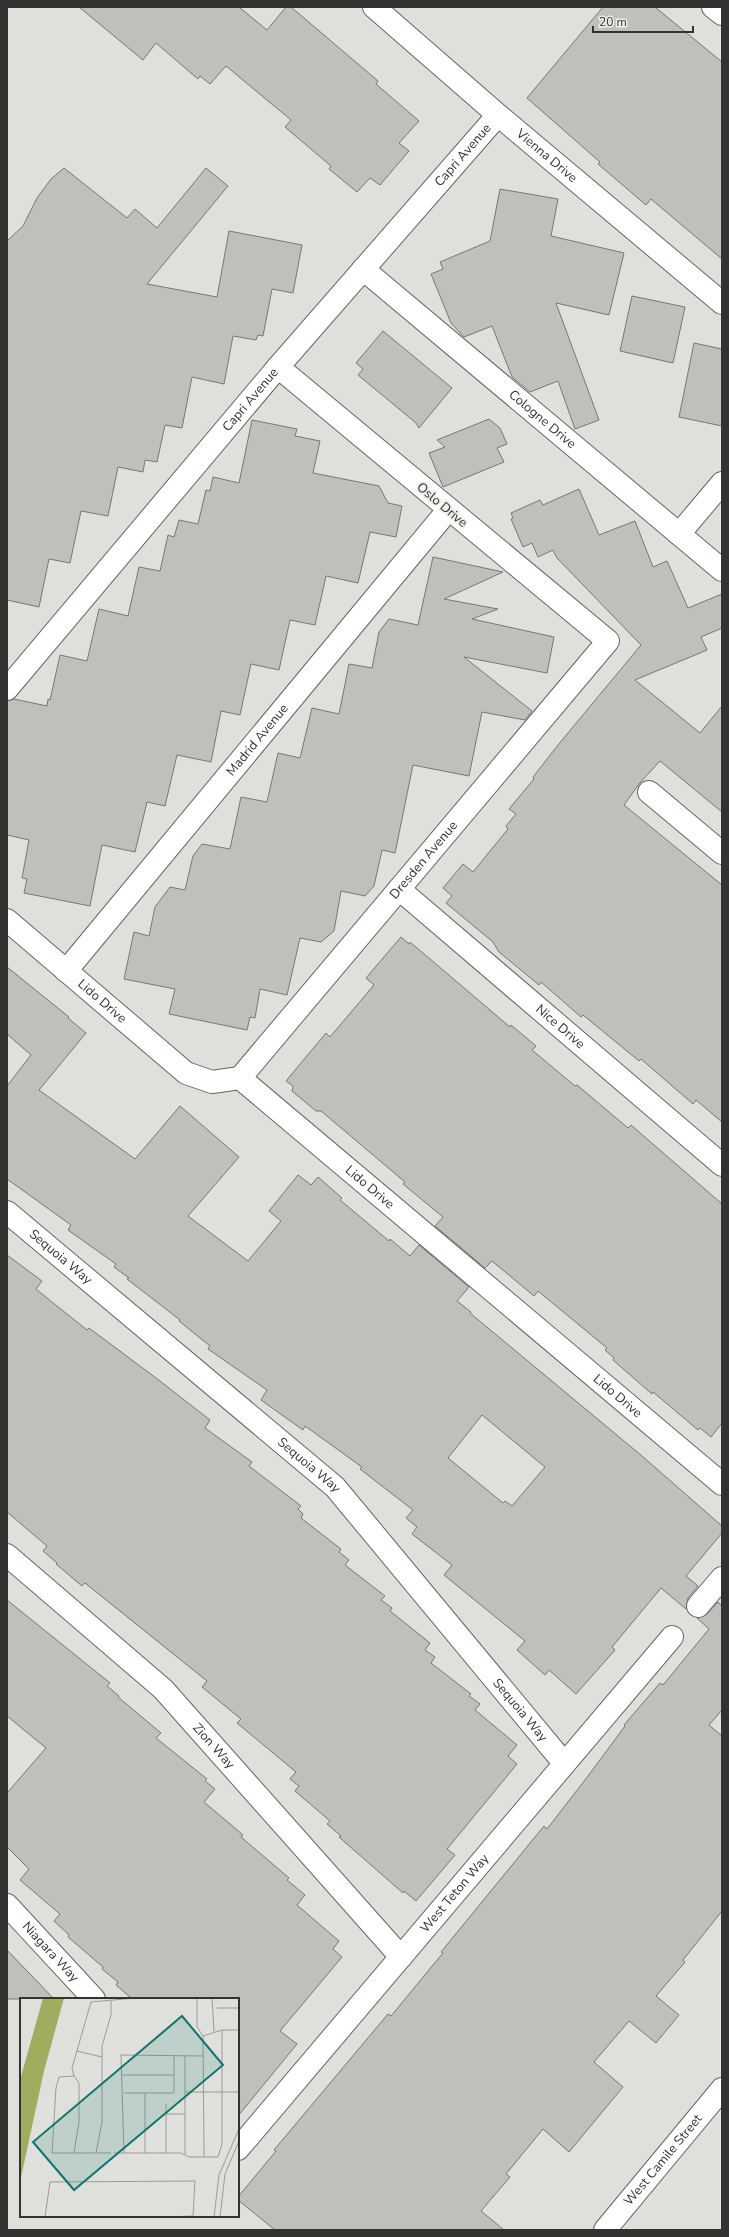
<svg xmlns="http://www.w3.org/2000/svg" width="729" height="2237" font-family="'Nunito Sans',sans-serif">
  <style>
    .building { fill: #bfc0bb; stroke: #777873; fill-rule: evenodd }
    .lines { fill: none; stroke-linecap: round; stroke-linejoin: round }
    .minor-casing { stroke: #656662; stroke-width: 24 }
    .minor { stroke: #fff; stroke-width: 22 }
    .labels { text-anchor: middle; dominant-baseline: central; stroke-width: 3.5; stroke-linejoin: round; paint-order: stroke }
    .street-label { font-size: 13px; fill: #323230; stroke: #edeee9 }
    .inset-road { fill: none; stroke: #9a9a97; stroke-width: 1 }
    .view { fill: #0f766e; fill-opacity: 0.15; stroke: #0f766e; stroke-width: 2 }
    .inset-edge { fill: none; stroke: #323230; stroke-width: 2 }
  </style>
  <rect width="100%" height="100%" fill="#dfe0db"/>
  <g class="building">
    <path d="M 79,7 L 239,7 L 267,30 L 286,7 L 291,7 L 378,81 L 376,84 L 419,121 L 399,143 L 409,151 L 380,185 L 370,178 L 357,192 L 329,169 L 331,166 L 285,127 L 291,120 L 226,66 L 210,84 L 200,76 L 198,79 L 156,43 L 143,60 Z"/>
    <path d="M 603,7 L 655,7 L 722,62 L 722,259 L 651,199 L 646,205 L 598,164 L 600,162 L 527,98 Z"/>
    <path d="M 64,168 L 127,218 L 135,209 L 157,228 L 206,168 L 228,186 L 147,284 L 217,297 L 229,231 L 302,245 L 293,293 L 272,289 L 263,336 L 258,335 L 256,340 L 233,336 L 224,384 L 192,377 L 182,428 L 165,425 L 157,462 L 145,460 L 143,472 L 118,467 L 108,516 L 81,511 L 70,563 L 49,559 L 39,607 L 7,600 L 7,241 L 23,226 L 37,198 L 51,179 Z"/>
    <path d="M 500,189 L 558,199 L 551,236 L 624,253 L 609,315 L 556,303 L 599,420 L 575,429 L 558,381 L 530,392 L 512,377 L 492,326 L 464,337 L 462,335 L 451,323 L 431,274 L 443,269 L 440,262 L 490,241 Z"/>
    <path d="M 632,296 L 685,307 L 673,363 L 620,351 Z"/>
    <path d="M 383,331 L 452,388 L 419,428 L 416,423 L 358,375 L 363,369 L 356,363 Z"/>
    <path d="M 694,343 L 722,349 L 722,426 L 679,417 Z"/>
    <path d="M 489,419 L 500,428 L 507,444 L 497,448 L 504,462 L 443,487 L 429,453 L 445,447 L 437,440 Z"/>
    <path d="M 252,420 L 297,429 L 295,436 L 320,441 L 313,473 L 379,486 L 388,503 L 402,506 L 396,537 L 370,532 L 358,583 L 326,576 L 315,625 L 290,620 L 279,670 L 251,664 L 240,715 L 221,711 L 211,762 L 177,755 L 165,806 L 147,802 L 135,852 L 102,845 L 90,906 L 24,893 L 27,879 L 22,878 L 29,840 L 7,835 L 7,701 L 14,699 L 47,706 L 48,699 L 50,700 L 60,655 L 87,661 L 99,609 L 128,616 L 139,567 L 160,571 L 168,535 L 174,537 L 179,520 L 198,524 L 206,490 L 210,491 L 213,477 L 239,483 Z"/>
    <path d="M 579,489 L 599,535 L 635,521 L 653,567 L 667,561 L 688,608 L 722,594 L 722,628 L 701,637 L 707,650 L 635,680 L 700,733 L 722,706 L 722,812 L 660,761 L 639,784 L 624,805 L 722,885 L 722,1122 L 696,1100 L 693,1104 L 641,1059 L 639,1061 L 583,1015 L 581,1017 L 541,982 L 539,985 L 499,952 L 493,942 L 446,903 L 452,896 L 443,888 L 463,864 L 473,872 L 508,829 L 506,826 L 516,814 L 509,809 L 534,779 L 533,777 L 558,745 L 641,645 L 557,558 L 553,550 L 538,557 L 532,543 L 523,547 L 511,519 L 513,518 L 511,513 L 540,500 L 543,505 Z"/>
    <path d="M 433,557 L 503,572 L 444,599 L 498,609 L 472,619 L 554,637 L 547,673 L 464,657 L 532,711 L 525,720 L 482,712 L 469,776 L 413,765 L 395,853 L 382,850 L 374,886 L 365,896 L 341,891 L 334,931 L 321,942 L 300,938 L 287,995 L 260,989 L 255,1018 L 250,1017 L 247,1030 L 169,1014 L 175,989 L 124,979 L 134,932 L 149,936 L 155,907 L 170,887 L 185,890 L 193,856 L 202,844 L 230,849 L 241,797 L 267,802 L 278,753 L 300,758 L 312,708 L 339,714 L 349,664 L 372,668 L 379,632 L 389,619 L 418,625 Z"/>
    <path d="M 401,937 L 409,944 L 410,942 L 510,1027 L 511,1025 L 536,1046 L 532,1050 L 575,1086 L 577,1085 L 628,1128 L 631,1125 L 722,1204 L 722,1423 L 711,1437 L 700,1428 L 698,1430 L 653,1392 L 652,1394 L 613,1360 L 614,1358 L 605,1350 L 607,1348 L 538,1291 L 534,1296 L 492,1261 L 485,1268 L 435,1226 L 443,1217 L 403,1184 L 405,1182 L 321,1111 L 316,1111 L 292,1091 L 293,1086 L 286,1081 L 326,1033 L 330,1037 L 374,985 L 366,978 Z"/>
    <path d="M 7,967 L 69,1017 L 68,1018 L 86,1033 L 39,1090 L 135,1159 L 180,1106 L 239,1157 L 188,1216 L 248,1261 L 281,1221 L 269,1211 L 298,1175 L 311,1185 L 318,1177 L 342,1198 L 340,1200 L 389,1241 L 390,1239 L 410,1256 L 419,1245 L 469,1287 L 457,1301 L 471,1312 L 470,1313 L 642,1456 L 722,1526 L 722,1533 L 686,1576 L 698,1586 L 688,1598 L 686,1609 L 661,1588 L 612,1647 L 615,1650 L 576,1694 L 549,1670 L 545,1675 L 517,1650 L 525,1641 L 444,1575 L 452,1565 L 412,1534 L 417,1527 L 406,1518 L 413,1510 L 360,1469 L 362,1467 L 305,1426 L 303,1430 L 261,1400 L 267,1390 L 208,1349 L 210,1346 L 179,1321 L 180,1320 L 127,1279 L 129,1278 L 114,1267 L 116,1264 L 68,1230 L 71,1225 L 7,1179 L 7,1086 L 31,1055 L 7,1034 ZM 482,1415 L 545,1467 L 512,1506 L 505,1501 L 503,1503 L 448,1458 Z"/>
    <path d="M 7,1255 L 42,1281 L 36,1289 L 47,1298 L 87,1330 L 89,1328 L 156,1378 L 210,1420 L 205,1428 L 252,1462 L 249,1466 L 301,1506 L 298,1509 L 303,1514 L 301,1518 L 341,1549 L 339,1552 L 349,1560 L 345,1565 L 385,1596 L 381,1600 L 392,1608 L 390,1611 L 430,1643 L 425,1650 L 435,1657 L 431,1663 L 471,1694 L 469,1696 L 480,1704 L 475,1710 L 517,1745 L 508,1756 L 517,1764 L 447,1849 L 455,1855 L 416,1901 L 404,1891 L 403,1893 L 339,1837 L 341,1836 L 327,1824 L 330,1821 L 295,1791 L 299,1786 L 290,1779 L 296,1772 L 237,1723 L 241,1719 L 202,1687 L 207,1681 L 85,1583 L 82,1586 L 56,1564 L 57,1563 L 43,1551 L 47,1546 L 7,1512 Z"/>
    <path d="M 7,1600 L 110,1683 L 107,1686 L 119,1696 L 118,1697 L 161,1733 L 156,1738 L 207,1779 L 205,1781 L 215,1789 L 204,1802 L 243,1835 L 241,1837 L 289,1878 L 287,1880 L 305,1895 L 297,1905 L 339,1941 L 333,1949 L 342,1957 L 280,2031 L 297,2044 L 238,2116 L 238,1999 L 132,1999 L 116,1985 L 118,1982 L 102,1969 L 103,1967 L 68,1937 L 69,1935 L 54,1921 L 60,1914 L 20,1880 L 29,1869 L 7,1847 L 7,1793 L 46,1748 L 7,1716 Z"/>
    <path d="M 718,1602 L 722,1606 L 722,1710 L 709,1725 L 722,1736 L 722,1911 L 683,1960 L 685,1962 L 656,1996 L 679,2015 L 656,2043 L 629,2021 L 594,2062 L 623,2087 L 569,2152 L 543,2129 L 506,2174 L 510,2177 L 481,2211 L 504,2230 L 275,2230 L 238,2200 L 238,2197 L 276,2151 L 274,2150 L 388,2014 L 391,2016 L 433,1965 L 443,1953 L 441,1952 L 544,1826 L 547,1829 L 588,1776 L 625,1726 L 624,1725 L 660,1683 L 663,1685 L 709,1629 L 697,1618 L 707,1614 Z"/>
    <path d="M 7,1950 L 54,1999 L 7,1999 Z"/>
  </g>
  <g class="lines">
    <defs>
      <g id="minor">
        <path id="s1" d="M 374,7 L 498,115 L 722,303"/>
        <path d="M 713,7 L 722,14"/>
        <path id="s2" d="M 363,269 L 722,570"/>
        <path d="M 679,534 L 722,483"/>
        <path id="s3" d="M 7,689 L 278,367 L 498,115"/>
        <path d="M 649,792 L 722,853"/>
        <path id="s4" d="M 399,889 L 722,1165"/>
        <path id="s5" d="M 7,920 L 186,1073 L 212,1082 L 240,1078 L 722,1484"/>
        <path id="s6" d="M 66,971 L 448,510"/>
        <path id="s7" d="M 240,1078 L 608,641 L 278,367"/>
        <path id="s8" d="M 7,1212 L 335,1487 L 564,1763"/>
        <path id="s9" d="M 7,1555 L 163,1689 L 401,1957"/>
        <path d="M 698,1606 L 722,1578"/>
        <path id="s10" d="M 7,1905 L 94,1999"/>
        <path id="s11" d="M 238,2149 L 672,1637"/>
        <path id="s12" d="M 605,2230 L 722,2089"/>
      </g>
    </defs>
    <use href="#minor" class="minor-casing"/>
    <use href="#minor" class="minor"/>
  </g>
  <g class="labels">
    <g class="street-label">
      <text stroke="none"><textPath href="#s3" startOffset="702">Capri Avenue</textPath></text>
      <text stroke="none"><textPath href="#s1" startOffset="228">Vienna Drive</textPath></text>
      <text stroke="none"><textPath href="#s3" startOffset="378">Capri Avenue</textPath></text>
      <text stroke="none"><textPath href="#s2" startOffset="234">Cologne Drive</textPath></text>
      <text transform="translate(442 505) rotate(40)">Oslo Drive</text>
      <text stroke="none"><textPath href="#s6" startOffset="300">Madrid Avenue</textPath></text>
      <text stroke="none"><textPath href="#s7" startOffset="285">Dresden Avenue</textPath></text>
      <text stroke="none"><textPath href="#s5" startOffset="125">Lido Drive</textPath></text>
      <text stroke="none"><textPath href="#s4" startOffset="212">Nice Drive</textPath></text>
      <text stroke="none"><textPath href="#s5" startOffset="461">Lido Drive</textPath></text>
      <text stroke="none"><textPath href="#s8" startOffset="70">Sequoia Way</textPath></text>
      <text stroke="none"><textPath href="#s5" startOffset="785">Lido Drive</textPath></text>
      <text stroke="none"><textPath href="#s8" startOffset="394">Sequoia Way</textPath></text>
      <text stroke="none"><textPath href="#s8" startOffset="718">Sequoia Way</textPath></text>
      <text stroke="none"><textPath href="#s9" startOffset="282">Zion Way</textPath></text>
      <text stroke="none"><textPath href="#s11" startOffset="335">West Teton Way</textPath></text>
      <text stroke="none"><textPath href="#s10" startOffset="64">Niagara Way</textPath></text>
      <text stroke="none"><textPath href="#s12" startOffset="91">West Camile Street</textPath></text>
    </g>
  </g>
  <g transform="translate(20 1998)">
    <rect width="219" height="219" fill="#dfe0db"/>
    <path d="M 23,0 L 44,0 L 24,73 L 0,184 L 0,82 Z" fill="#a2ac5f"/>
    <path class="inset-road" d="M 177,0 L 177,29 L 183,38 L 184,159M 192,0 L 194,34M 197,10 L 219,10M 183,38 L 202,32 L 219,32M 57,53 L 82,59M 165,58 L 165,156M 101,77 L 154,77M 54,78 L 59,85 L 59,124 L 54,155M 165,94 L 219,94M 104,95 L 154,95 L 154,57M 146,106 L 146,155M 146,116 L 165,116M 76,155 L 82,124 L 82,48 L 91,17 L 91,3M 91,155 L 32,155 L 36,90 L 39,79 L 54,78 L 52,70 L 71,4 L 116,0M 94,155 L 161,155 L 169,159 L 198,159 L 202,146 L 202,32M 104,155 L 101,57 L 183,58M 125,155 L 125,95M 25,219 L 30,184 L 175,183 L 173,219M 146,219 L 173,218M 194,219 L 199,177 L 219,131M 200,219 L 205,176 L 219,143"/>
    <path class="view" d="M 162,18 L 203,67 L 54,192 L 13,144 Z"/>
    <rect width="219" height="219" class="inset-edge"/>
  </g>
  <rect width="729" height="2237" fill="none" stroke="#323230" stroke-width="16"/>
  <path d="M593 26v6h100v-6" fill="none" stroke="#323230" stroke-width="2"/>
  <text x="599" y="26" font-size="12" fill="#323230" stroke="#edeee9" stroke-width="3" paint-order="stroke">20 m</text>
</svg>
